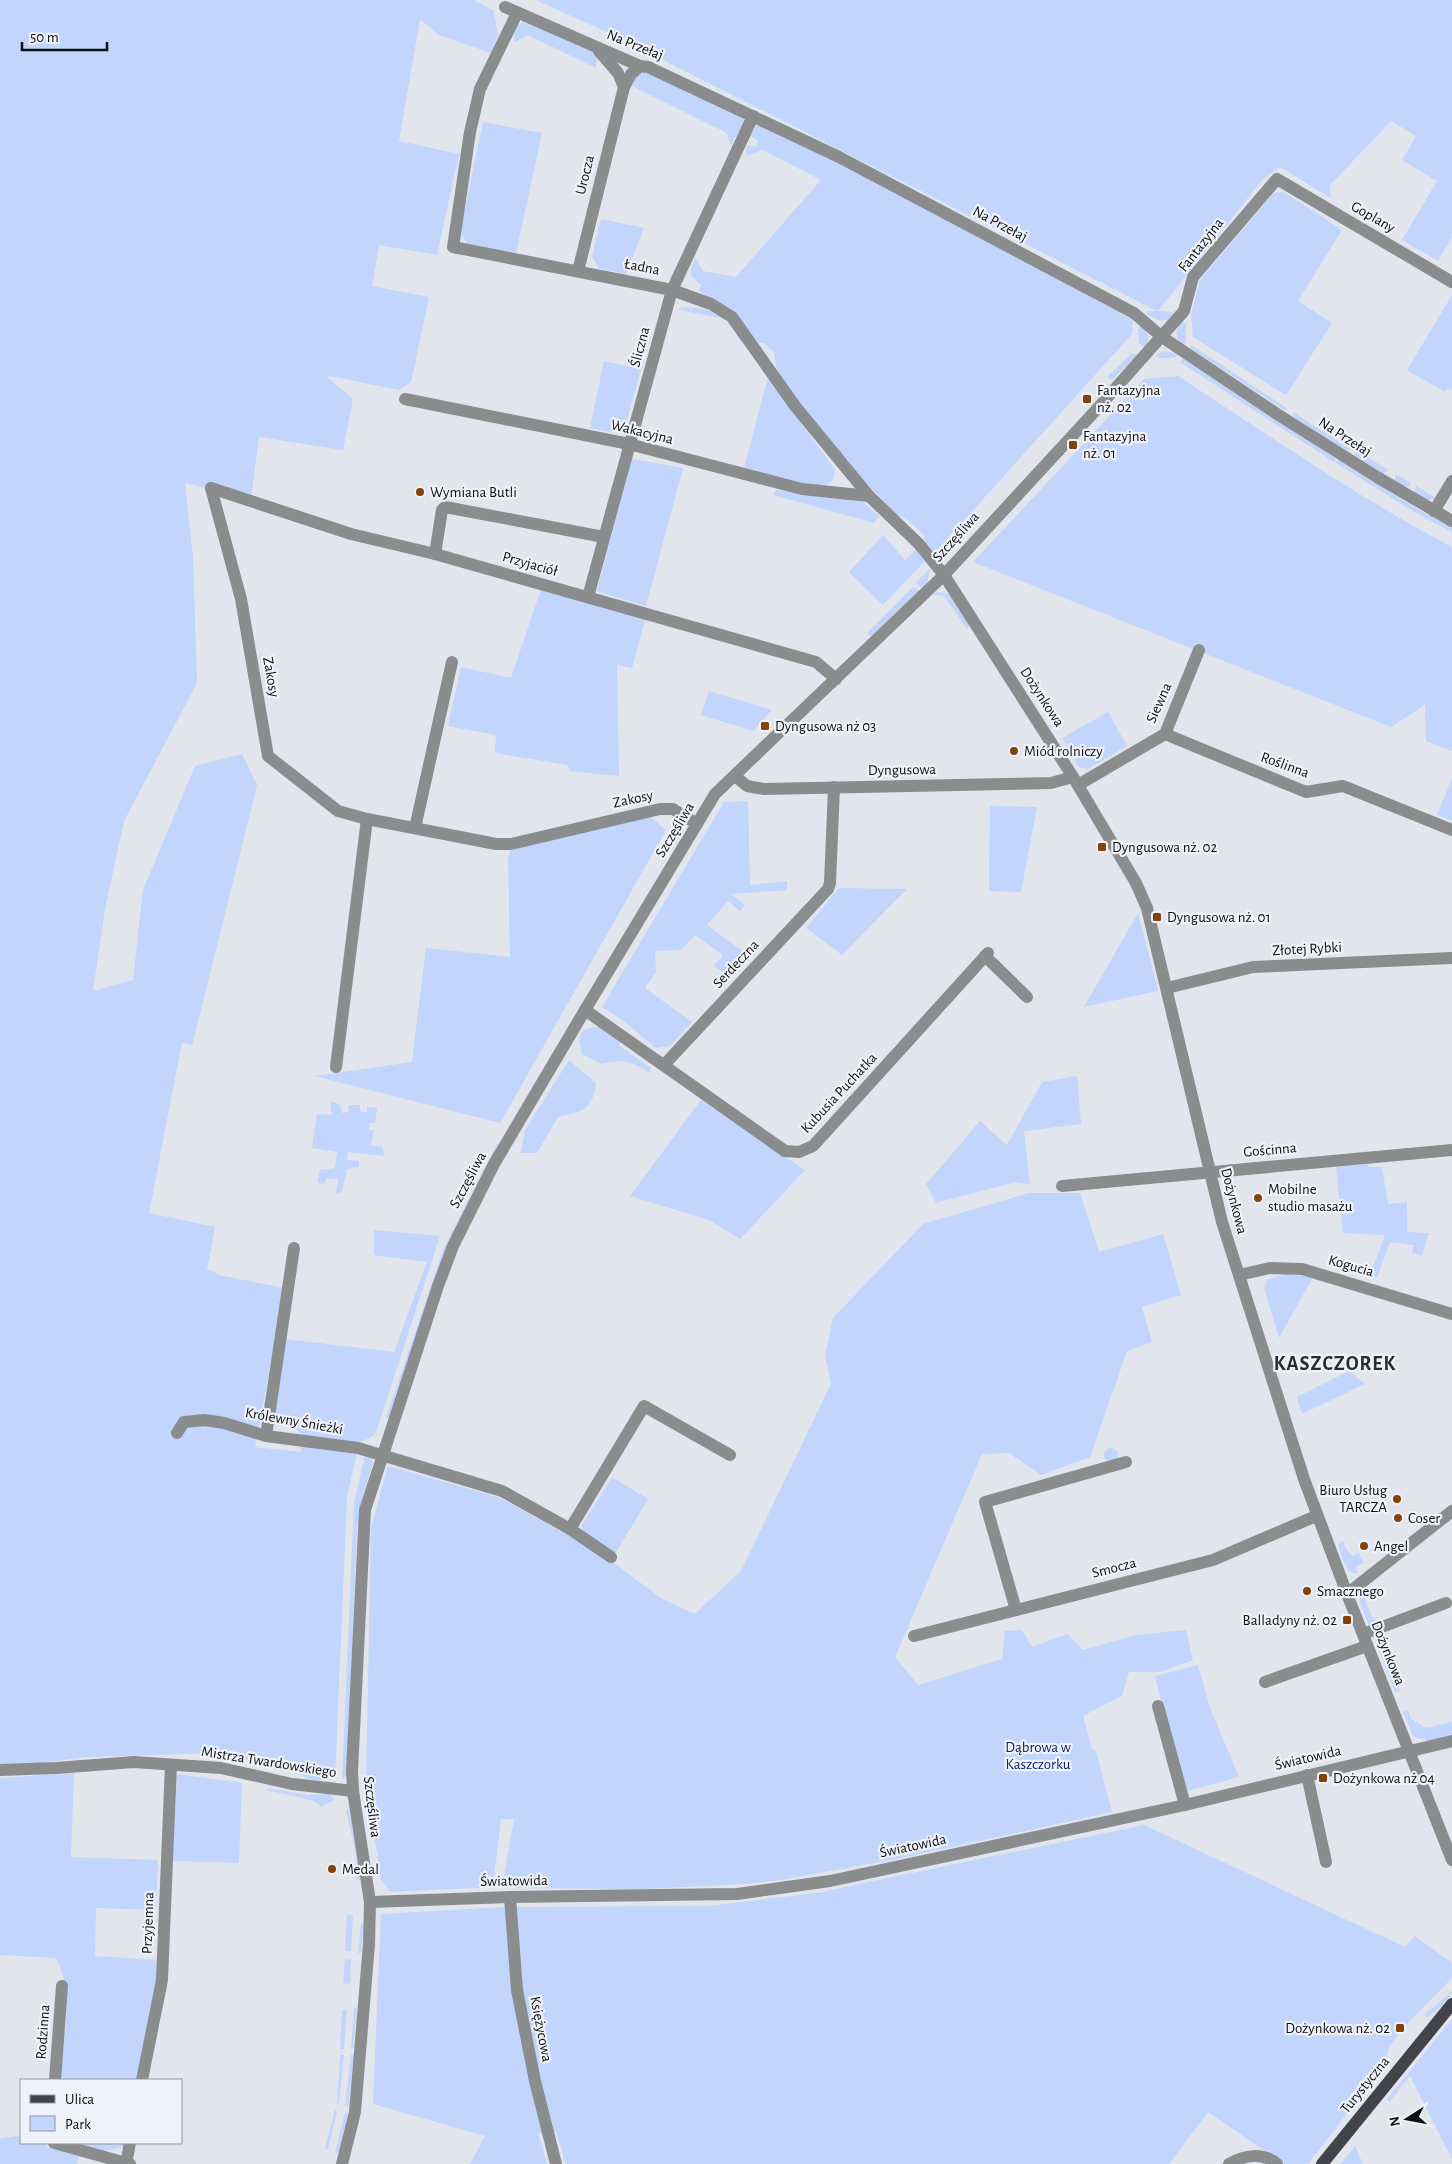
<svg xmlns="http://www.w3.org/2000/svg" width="1452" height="2164" font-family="'Alegreya Sans',sans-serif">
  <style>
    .green { fill: #c1d5fd }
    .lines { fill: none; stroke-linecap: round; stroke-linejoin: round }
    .minor { stroke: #8a8c8e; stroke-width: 12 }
    .major { stroke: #424449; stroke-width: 12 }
    .poi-dot { fill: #824208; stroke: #eff2f9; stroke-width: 2 }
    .labels { text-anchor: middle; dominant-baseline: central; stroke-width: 4.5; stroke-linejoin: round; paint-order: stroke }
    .street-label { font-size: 15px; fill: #0e0f11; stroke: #eff2f9 }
    .poi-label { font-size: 15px; fill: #0e0f11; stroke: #eff2f9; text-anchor: start }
    .park-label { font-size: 15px; fill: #0b2263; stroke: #eff2f9 }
    .district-label { font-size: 20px; font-weight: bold; letter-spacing: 1px; fill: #292c31; stroke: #eff2f9 }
  </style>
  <rect width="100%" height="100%" fill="#e2e5ec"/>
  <g class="green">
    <path d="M 0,0 L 473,0 L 493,10 L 498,35 L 491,53 L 439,35 L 420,19 L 399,141 L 459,154 L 437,255 L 379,245 L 372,286 L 429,297 L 411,382 L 399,390 L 325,375 L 353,399 L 343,450 L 259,437 L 251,498 L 185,483 L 193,556 L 197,683 L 124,821 L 105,909 L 93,991 L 133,980 L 143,890 L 195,766 L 242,754 L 257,785 L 192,1045 L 182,1042 L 149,1213 L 215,1227 L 207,1270 L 215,1272 L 218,1275 L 285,1288 L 255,1447 L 301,1452 L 301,1445 L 357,1453 L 347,1496 L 335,1777 C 322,1783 308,1782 297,1771 L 217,1753 L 86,1757 L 25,1765 L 0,1765 Z"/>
    <path d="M 536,0 L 1452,0 L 1452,237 L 1438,261 L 1402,240 L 1437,181 L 1402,160 L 1416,136 L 1391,121 L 1330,185 L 1331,198 L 1280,167 L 1263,179 L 1158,311 L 1171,312 L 1174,314 L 1168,319 L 1161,321 L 1146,314 L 1148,311 L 1157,311 L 622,39 Z"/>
    <path d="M 523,22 L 591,49 L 597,56 L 596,68 L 528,35 L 514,42 L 515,28 Z"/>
    <path d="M 646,71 L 743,116 L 745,123 L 738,137 L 734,137 L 731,147 L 727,133 L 630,85 L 638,72 Z"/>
    <path d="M 483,122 L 542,133 L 516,253 L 468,244 L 460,232 Z"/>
    <path d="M 760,125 L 835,160 L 1133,320 L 1132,334 L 938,549 L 932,551 L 926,545 L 924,535 L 909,521 L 893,512 L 847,462 L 783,382 L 776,366 L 774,352 L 764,343 L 758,343 L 734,312 L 699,291 L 701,285 L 691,276 L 691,270 L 695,257 L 703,271 L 736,277 L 821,180 L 762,150 L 746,156 L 747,145 L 756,147 L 758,141 L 751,136 L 755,126 Z"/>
    <path d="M 1284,192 L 1342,230 L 1298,301 L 1332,323 L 1286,395 L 1193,337 L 1191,314 L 1200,280 L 1274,193 Z"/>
    <path d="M 601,219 L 644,228 L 626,274 L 598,268 L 592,256 Z"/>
    <path d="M 1452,295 L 1452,390 L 1448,388 L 1445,392 L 1407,370 Z"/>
    <path d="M 682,307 L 687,307 L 721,312 L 732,322 L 753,357 L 725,319 L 680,310 L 673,314 Z"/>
    <path d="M 1183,322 L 1186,324 L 1186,342 L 1183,345 C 1175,338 1174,329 1183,322 Z"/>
    <path d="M 1140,324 C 1149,331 1150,338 1146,348 L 1139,344 L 1138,330 Z"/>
    <path d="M 1191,345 L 1288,409 L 1284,410 L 1190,348 Z"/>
    <path d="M 1165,351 L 1177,354 L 1175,358 L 1159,358 L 1155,355 Z"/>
    <path d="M 1131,354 L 1136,354 L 1138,356 L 1111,380 L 1108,376 Z"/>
    <path d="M 1183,358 L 1336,459 L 1334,462 L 1180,362 Z"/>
    <path d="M 604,361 L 641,369 L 626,423 L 612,432 L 590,428 Z"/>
    <path d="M 1178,376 C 1268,435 1357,497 1452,547 L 1452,751 L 1426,741 L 1425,705 L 1391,727 L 973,562 L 1144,379 Z"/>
    <path d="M 768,377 L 835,470 L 833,480 L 819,490 L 744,468 Z"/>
    <path d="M 1293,412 L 1350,449 L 1346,451 L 1294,417 Z"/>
    <path d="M 1357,451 L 1389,470 L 1383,474 L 1354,455 Z"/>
    <path d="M 632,459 L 683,468 L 646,606 L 597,591 Z"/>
    <path d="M 1338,460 L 1419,510 L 1452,527 L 1452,532 L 1416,513 L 1336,463 Z"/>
    <path d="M 1396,474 L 1411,483 L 1409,486 L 1405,487 L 1394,480 Z"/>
    <path d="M 1416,486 L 1436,498 L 1427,500 L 1414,493 Z"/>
    <path d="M 777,490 L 863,502 L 879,516 L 874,523 L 773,495 Z"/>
    <path d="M 883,535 L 905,560 L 916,550 L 925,561 L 883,605 L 849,572 Z"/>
    <path d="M 930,568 L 927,584 L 921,588 L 916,583 Z"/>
    <path d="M 913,587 L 919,591 L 871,636 L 867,633 Z"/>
    <path d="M 541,589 L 645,620 L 632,668 L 617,665 L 619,776 L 570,771 L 568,765 L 495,753 L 496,735 L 448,726 L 461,667 L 511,678 Z"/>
    <path d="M 937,592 L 947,593 L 952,596 L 970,624 L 967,629 L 944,596 L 932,595 Z"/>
    <path d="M 709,691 L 772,710 L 753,731 L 701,715 Z"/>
    <path d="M 1108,712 L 1127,746 L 1088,769 L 1079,767 L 1062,738 Z"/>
    <path d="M 1452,778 L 1452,821 L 1437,815 Z"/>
    <path d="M 748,801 L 750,885 L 787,881 L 787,890 L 731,894 L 745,905 L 740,911 L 728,901 L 707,925 L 748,955 L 729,977 L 714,966 L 723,955 L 695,935 L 681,950 L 655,951 L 656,972 L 645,988 L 692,1022 L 670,1046 L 656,1048 L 621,1019 L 602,1007 L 724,802 Z"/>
    <path d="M 990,806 L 1037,807 L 1021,892 L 989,891 Z"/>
    <path d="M 650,817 L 666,830 L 500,1123 L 315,1076 L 412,1062 L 426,948 L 510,957 L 508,857 L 511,850 Z"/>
    <path d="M 839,888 L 907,889 L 842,955 L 806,928 Z"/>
    <path d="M 1138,913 L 1158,991 L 1084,1007 Z"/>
    <path d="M 599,1026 L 620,1040 L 620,1046 L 651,1068 L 650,1073 C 631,1062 624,1058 602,1064 L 582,1054 L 579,1040 L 583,1030 Z"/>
    <path d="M 569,1060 L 596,1083 C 593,1110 581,1112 558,1117 L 537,1153 L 521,1153 L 525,1130 Z"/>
    <path d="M 1077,1076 L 1081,1124 L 1024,1131 L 1030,1184 L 1015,1182 L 936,1203 L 926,1184 L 980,1121 L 1007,1145 L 1042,1082 Z"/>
    <path d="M 701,1100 L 805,1170 L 740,1239 L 709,1220 L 630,1196 Z"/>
    <path d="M 330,1101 L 341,1105 L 342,1113 L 348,1112 L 349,1105 L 359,1105 L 361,1112 L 367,1112 L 367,1107 L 377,1108 L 375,1123 L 369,1123 L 369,1130 L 374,1130 L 371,1145 L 383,1147 L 384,1156 L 348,1152 L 347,1160 L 359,1161 L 359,1167 L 347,1169 L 342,1192 L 336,1193 L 338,1179 L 326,1178 L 324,1184 L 317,1183 L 320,1170 L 335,1168 L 337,1152 L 312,1148 L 317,1114 L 332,1115 Z"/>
    <path d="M 497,1144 L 499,1145 L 389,1419 L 386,1418 L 444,1248 Z"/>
    <path d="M 1368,1164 L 1369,1167 L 1382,1167 L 1388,1204 L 1407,1202 L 1407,1232 L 1429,1233 L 1422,1255 L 1412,1253 L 1414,1245 L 1390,1242 L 1377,1278 L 1370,1275 L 1385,1235 L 1343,1233 L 1336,1167 Z"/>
    <path d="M 1029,1193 L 1080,1193 L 1099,1252 L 1163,1234 L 1181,1295 L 1142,1307 L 1152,1342 L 1127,1351 L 1090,1457 L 1041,1475 L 1009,1453 L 982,1454 L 895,1657 L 918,1685 L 1002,1659 L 1005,1631 L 1022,1630 L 1032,1647 L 1067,1634 L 1083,1650 L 1136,1635 L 1186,1630 L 1193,1660 L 1161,1672 L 1129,1672 L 1122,1696 L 1083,1716 L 1092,1749 L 1096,1751 L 1112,1812 L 896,1859 L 780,1880 L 746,1884 L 644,1889 L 516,1888 L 503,1882 L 514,1819 L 501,1819 L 493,1887 L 390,1892 L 381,1879 L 366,1783 L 371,1528 L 388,1466 L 498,1497 L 600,1553 L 664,1600 L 695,1614 L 741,1571 L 831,1384 L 825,1355 L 833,1318 L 923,1224 Z"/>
    <path d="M 374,1230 L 440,1236 L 375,1435 L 361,1442 L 360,1445 L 304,1436 L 286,1420 L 274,1419 L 285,1339 L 394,1352 L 427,1262 L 374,1255 Z"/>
    <path d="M 1286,1274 L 1313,1277 L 1279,1338 L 1264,1288 L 1268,1279 Z"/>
    <path d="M 1349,1371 L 1365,1384 L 1302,1414 L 1297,1397 Z"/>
    <circle cx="1111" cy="1455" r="7"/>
    <path d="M 365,1455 L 371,1458 L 373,1463 L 363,1495 L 357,1528 L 347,1774 L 342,1781 L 354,1503 Z"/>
    <path d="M 612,1477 L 648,1499 L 615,1554 L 583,1533 L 582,1525 Z"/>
    <path d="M 1343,1541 L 1346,1549 L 1353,1556 L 1358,1553 L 1364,1562 L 1355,1568 L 1358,1573 C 1345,1576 1342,1555 1338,1545 Z"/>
    <path d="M 1368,1586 L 1369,1588 L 1365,1600 L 1372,1617 L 1379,1622 L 1369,1626 L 1359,1599 L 1361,1593 Z"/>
    <path d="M 1378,1634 L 1400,1690 L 1395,1692 L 1374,1636 Z"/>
    <path d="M 1198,1665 L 1210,1708 L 1239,1777 L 1183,1792 L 1155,1676 Z"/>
    <path d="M 1408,1710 L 1411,1719 L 1426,1728 L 1452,1722 L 1452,1736 L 1427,1742 L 1425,1739 L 1414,1737 L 1403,1712 Z"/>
    <path d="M 74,1773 L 71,1857 L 158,1860 L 156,1910 L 96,1908 L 95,1956 L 158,1960 L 156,1981 L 137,2080 L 60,2080 C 63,2042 75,1993 56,1958 L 0,1955 L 0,1778 Z"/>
    <path d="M 177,1774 L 242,1783 L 239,1863 L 173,1861 Z"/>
    <path d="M 268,1788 L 308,1795 L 330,1794 L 334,1800 L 321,1807 L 314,1801 L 267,1790 Z"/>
    <path d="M 346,1810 L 349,1810 L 361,1878 L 360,1880 L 357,1880 L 356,1854 Z"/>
    <path d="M 1144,1825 L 1405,1947 L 1415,1936 L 1452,1963 L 1452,1978 L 1404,2027 L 1401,2025 L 1397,2030 L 1400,2033 L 1390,2045 L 1384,2064 L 1357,2103 L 1372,2055 L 1356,2102 L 1308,2164 L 1284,2164 L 1208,2112 L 1169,2164 L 566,2164 L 556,2132 L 538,2133 L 547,2164 L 470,2164 L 485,2136 L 373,2104 L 381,1914 L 505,1907 L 709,1906 L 816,1893 Z"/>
    <path d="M 347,1914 L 353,1915 L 351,1951 L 345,1951 Z"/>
    <path d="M 361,1924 L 363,1924 L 362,1951 L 358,1954 Z"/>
    <path d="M 345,1959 L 351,1960 L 350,1984 L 343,1983 Z"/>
    <path d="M 1452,1991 C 1450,2002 1435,2010 1427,2018 L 1424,2015 Z"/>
    <path d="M 354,2007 L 357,2009 L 353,2049 L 351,2048 Z"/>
    <path d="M 342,2010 L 347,2010 L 344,2049 L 340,2049 Z"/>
    <path d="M 1452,2019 L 1452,2159 L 1410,2076 L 1389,2102 L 1387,2099 Z"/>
    <path d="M 340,2054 L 344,2055 L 339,2103 L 337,2104 Z"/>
    <path d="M 351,2054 L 354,2056 L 348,2107 L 345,2106 Z"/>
    <path d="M 335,2110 L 337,2111 L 328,2149 L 325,2148 Z"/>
    <path d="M 345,2112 L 348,2114 L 339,2152 L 337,2153 L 335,2153 Z"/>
    <path d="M 21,2135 L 21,2143 L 45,2143 L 46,2147 L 79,2156 L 77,2164 L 0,2164 L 0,2139 Z"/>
    <path d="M 72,2143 L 125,2143 L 125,2147 L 103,2151 Z"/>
    <path d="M 1355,2146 L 1363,2164 L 1341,2164 Z"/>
  </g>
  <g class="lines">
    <g class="minor">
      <path d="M 505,7 L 640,66 L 648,67 L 839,157 L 1134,313 L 1162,337 L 1277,414 L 1377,477 L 1452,521"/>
      <path d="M 517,13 L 480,89 L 470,132 L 453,247 L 672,290 L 711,304 L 732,317 L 795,406 L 869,496 L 919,544 L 944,575 L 1073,777 L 1136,883 L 1147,908 L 1222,1222 L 1304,1479 L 1347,1594 L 1452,1860"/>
      <path d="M 599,51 L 618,73 L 624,87"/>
      <path d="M 578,271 L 624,87 L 631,74 L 640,66"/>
      <path d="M 405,399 L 629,444 L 802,489 L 869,496"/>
      <path d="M 211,488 L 241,599 L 268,756 L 338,811 L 367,819 L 496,844 L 511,844 L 660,809 L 673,809 L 697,824"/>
      <path d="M 211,488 L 351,534 L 435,554 L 816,662 L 836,679"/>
      <path d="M 1434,511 L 1452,481"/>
      <path d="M 435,554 L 442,510 L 445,507 L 604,537"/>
      <path d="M 588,597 L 672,290 L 753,116"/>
      <path d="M 1165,734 L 1306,792 L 1343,786 L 1452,830"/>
      <path d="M 735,776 L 747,786 L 764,789 L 1051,783 L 1073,777"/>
      <path d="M 1078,785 L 1165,734 L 1199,650"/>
      <path d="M 415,828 L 452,662"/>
      <path d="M 985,956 L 1027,997"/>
      <path d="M 1167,988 L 1253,967 L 1452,958"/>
      <path d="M 585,1010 L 785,1151 L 799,1152 L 813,1146 L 988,953"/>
      <path d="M 664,1065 L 828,889 L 830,883 L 834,787"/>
      <path d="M 336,1067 L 367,819"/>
      <path d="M 1062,1186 L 1452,1150"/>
      <path d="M 1239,1275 L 1270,1268 L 1302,1269 L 1452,1314"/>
      <path d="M 177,1433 L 184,1422 L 205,1420 L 224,1423 L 266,1436 L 358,1448 L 502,1491 L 570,1529 L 644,1406 L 730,1455"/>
      <path d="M 266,1436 L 294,1248"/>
      <path d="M 570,1529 L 611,1557"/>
      <path d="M 1347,1594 L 1452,1511"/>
      <path d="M 1016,1610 L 985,1502 L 1126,1462"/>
      <path d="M 1363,1634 L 1446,1603"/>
      <path d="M 914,1636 L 1213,1560 L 1316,1516"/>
      <path d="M 1265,1682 L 1367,1646"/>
      <path d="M 1158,1706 L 1185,1805"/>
      <path d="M 0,1770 L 56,1768 L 134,1762 L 221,1768 L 292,1784 L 353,1791"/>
      <path d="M 1307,1775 L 1326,1862"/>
      <path d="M 510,1897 L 517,1990 L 535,2081 L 556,2164"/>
      <path d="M 370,1902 L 510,1897 L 737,1894 L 830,1881 L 1185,1805 L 1452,1741"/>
      <path d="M 55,2080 L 62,1986"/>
      <path d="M 142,2080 L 162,1980 L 171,1765"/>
      <path d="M 54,2143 L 130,2164"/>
      <path d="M 126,2164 L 130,2143"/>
      <path d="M 342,2164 L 355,2112 L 369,1944 L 370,1902 L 353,1791 L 352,1771 L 365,1510 L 438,1286 L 453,1246 L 494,1164 L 585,1010 L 715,794 L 944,575 L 1097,409 L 1184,311 L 1193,277 L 1277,179 L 1452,282"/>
      <path d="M 1229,2164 C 1244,2155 1263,2152 1277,2164"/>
    </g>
    <path class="major" d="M 1322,2164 L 1452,2004"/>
  </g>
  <g class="poi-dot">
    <rect x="1082" y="394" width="10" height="10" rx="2.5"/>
    <rect x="1068" y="440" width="10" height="10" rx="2.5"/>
    <circle cx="420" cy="492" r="5"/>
    <rect x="760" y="721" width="10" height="10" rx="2.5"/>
    <circle cx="1014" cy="751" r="5"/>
    <rect x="1097" y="842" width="10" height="10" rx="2.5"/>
    <rect x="1152" y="912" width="10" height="10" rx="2.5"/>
    <circle cx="1258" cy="1198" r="5"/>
    <circle cx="1397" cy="1499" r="5"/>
    <circle cx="1398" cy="1518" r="5"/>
    <circle cx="1364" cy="1546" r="5"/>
    <circle cx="1307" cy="1591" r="5"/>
    <rect x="1342" y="1615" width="10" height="10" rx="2.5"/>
    <rect x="1318" y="1773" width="10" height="10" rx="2.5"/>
    <circle cx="332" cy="1869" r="5"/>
    <rect x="1395" y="2023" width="10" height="10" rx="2.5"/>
  </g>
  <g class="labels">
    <g class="street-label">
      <text transform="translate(635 45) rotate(22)">Na Przełaj</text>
      <text transform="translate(585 175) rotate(-76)">Urocza</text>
      <text transform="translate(1373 217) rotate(30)">Goplany</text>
      <text transform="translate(1000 224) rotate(28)">Na Przełaj</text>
      <text transform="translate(1201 245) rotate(-52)">Fantazyjna</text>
      <text transform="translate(642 267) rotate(11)">Ładna</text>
      <text transform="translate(640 347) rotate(-75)">Śliczna</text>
      <text transform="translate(642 432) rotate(14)">Wakacyjna</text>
      <text transform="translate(1345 437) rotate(33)">Na Przełaj</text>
      <text transform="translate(956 537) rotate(-48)">Szczęśliwa</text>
      <text transform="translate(530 564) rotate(16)">Przyjaciół</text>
      <text transform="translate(271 677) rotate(80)">Zakosy</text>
      <text transform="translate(1042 697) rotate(57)">Dożynkowa</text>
      <text transform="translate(1159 703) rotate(-66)">Siewna</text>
      <text transform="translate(1285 765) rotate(20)">Roślinna</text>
      <text transform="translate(902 770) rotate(-1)">Dyngusowa</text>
      <text transform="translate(633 799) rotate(-12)">Zakosy</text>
      <text transform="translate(675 830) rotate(-59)">Szczęśliwa</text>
      <text transform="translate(1307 949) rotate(-3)">Złotej Rybki</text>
      <text transform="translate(736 964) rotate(-47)">Serdeczna</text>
      <text transform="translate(839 1093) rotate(-47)">Kubusia Puchatka</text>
      <text transform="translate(1270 1150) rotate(-5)">Gościnna</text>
      <text transform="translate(468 1180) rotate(-62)">Szczęśliwa</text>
      <text transform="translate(1234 1201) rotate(75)">Dożynkowa</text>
      <text transform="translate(1351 1266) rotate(16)">Kogucia</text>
      <text transform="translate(294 1421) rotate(10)">Królewny Śnieżki</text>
      <text transform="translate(1114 1568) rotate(-14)">Smocza</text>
      <text transform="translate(1388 1653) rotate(68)">Dożynkowa</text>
      <text transform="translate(1308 1758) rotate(-13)">Światowida</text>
      <text transform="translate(269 1762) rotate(9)">Mistrza Twardowskiego</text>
      <text transform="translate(372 1807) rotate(83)">Szczęśliwa</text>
      <text transform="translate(913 1846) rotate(-12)">Światowida</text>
      <text transform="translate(514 1881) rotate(-1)">Światowida</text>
      <text transform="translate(148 1923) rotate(-88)">Przyjemna</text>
      <text transform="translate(541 2029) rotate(79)">Księżycowa</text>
      <text transform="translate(43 2032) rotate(-86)">Rodzinna</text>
      <text transform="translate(1365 2085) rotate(-51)">Turystyczna</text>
    </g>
    <g class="poi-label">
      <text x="1097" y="390">Fantazyjna<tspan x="1097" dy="17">nż. 02</tspan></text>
      <text x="1083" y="436">Fantazyjna<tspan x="1083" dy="17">nż. 01</tspan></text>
      <text x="430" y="492">Wymiana Butli</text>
      <text x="775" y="726">Dyngusowa nż 03</text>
      <text x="1024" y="751">Miód rolniczy</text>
      <text x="1112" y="847">Dyngusowa nż. 02</text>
      <text x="1167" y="917">Dyngusowa nż. 01</text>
      <text x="1268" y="1189">Mobilne<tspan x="1268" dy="17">studio masażu</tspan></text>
      <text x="1387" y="1490" text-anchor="end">Biuro Usług<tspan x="1387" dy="17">TARCZA</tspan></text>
      <text x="1408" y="1518">Coser</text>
      <text x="1374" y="1546">Angel</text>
      <text x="1317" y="1591">Smacznego</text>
      <text x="1337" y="1620" text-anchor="end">Balladyny nż. 02</text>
      <text x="1333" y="1778">Dożynkowa nż 04</text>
      <text x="342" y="1869">Medal</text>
      <text x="1390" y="2028" text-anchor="end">Dożynkowa nż. 02</text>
    </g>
    <g class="park-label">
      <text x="1038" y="1747">Dąbrowa w<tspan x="1038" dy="17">Kaszczorku</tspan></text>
    </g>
    <g class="district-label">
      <text x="1335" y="1364">KASZCZOREK</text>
    </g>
  </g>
  <rect x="20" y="2079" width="162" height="65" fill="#eff2f9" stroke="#95979c"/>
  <rect x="30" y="2095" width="25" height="8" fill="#424449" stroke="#95979c"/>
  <text x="65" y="2104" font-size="15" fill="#0e0f11">Ulica</text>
  <rect x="30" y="2116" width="25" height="15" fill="#c1d5fd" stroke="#95979c"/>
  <text x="65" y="2129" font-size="15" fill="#0e0f11">Park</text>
  <g transform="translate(1407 2119) rotate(259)" stroke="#eff2f9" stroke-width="4" paint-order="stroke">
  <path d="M0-4L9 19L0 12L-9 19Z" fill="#0e0f11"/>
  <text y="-8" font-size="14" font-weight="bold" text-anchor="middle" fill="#0e0f11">N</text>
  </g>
  <path d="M22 42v8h85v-8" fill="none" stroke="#0e0f11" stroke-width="2.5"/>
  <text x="30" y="42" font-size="15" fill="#0e0f11" stroke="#eff2f9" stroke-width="4" paint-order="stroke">50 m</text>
</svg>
